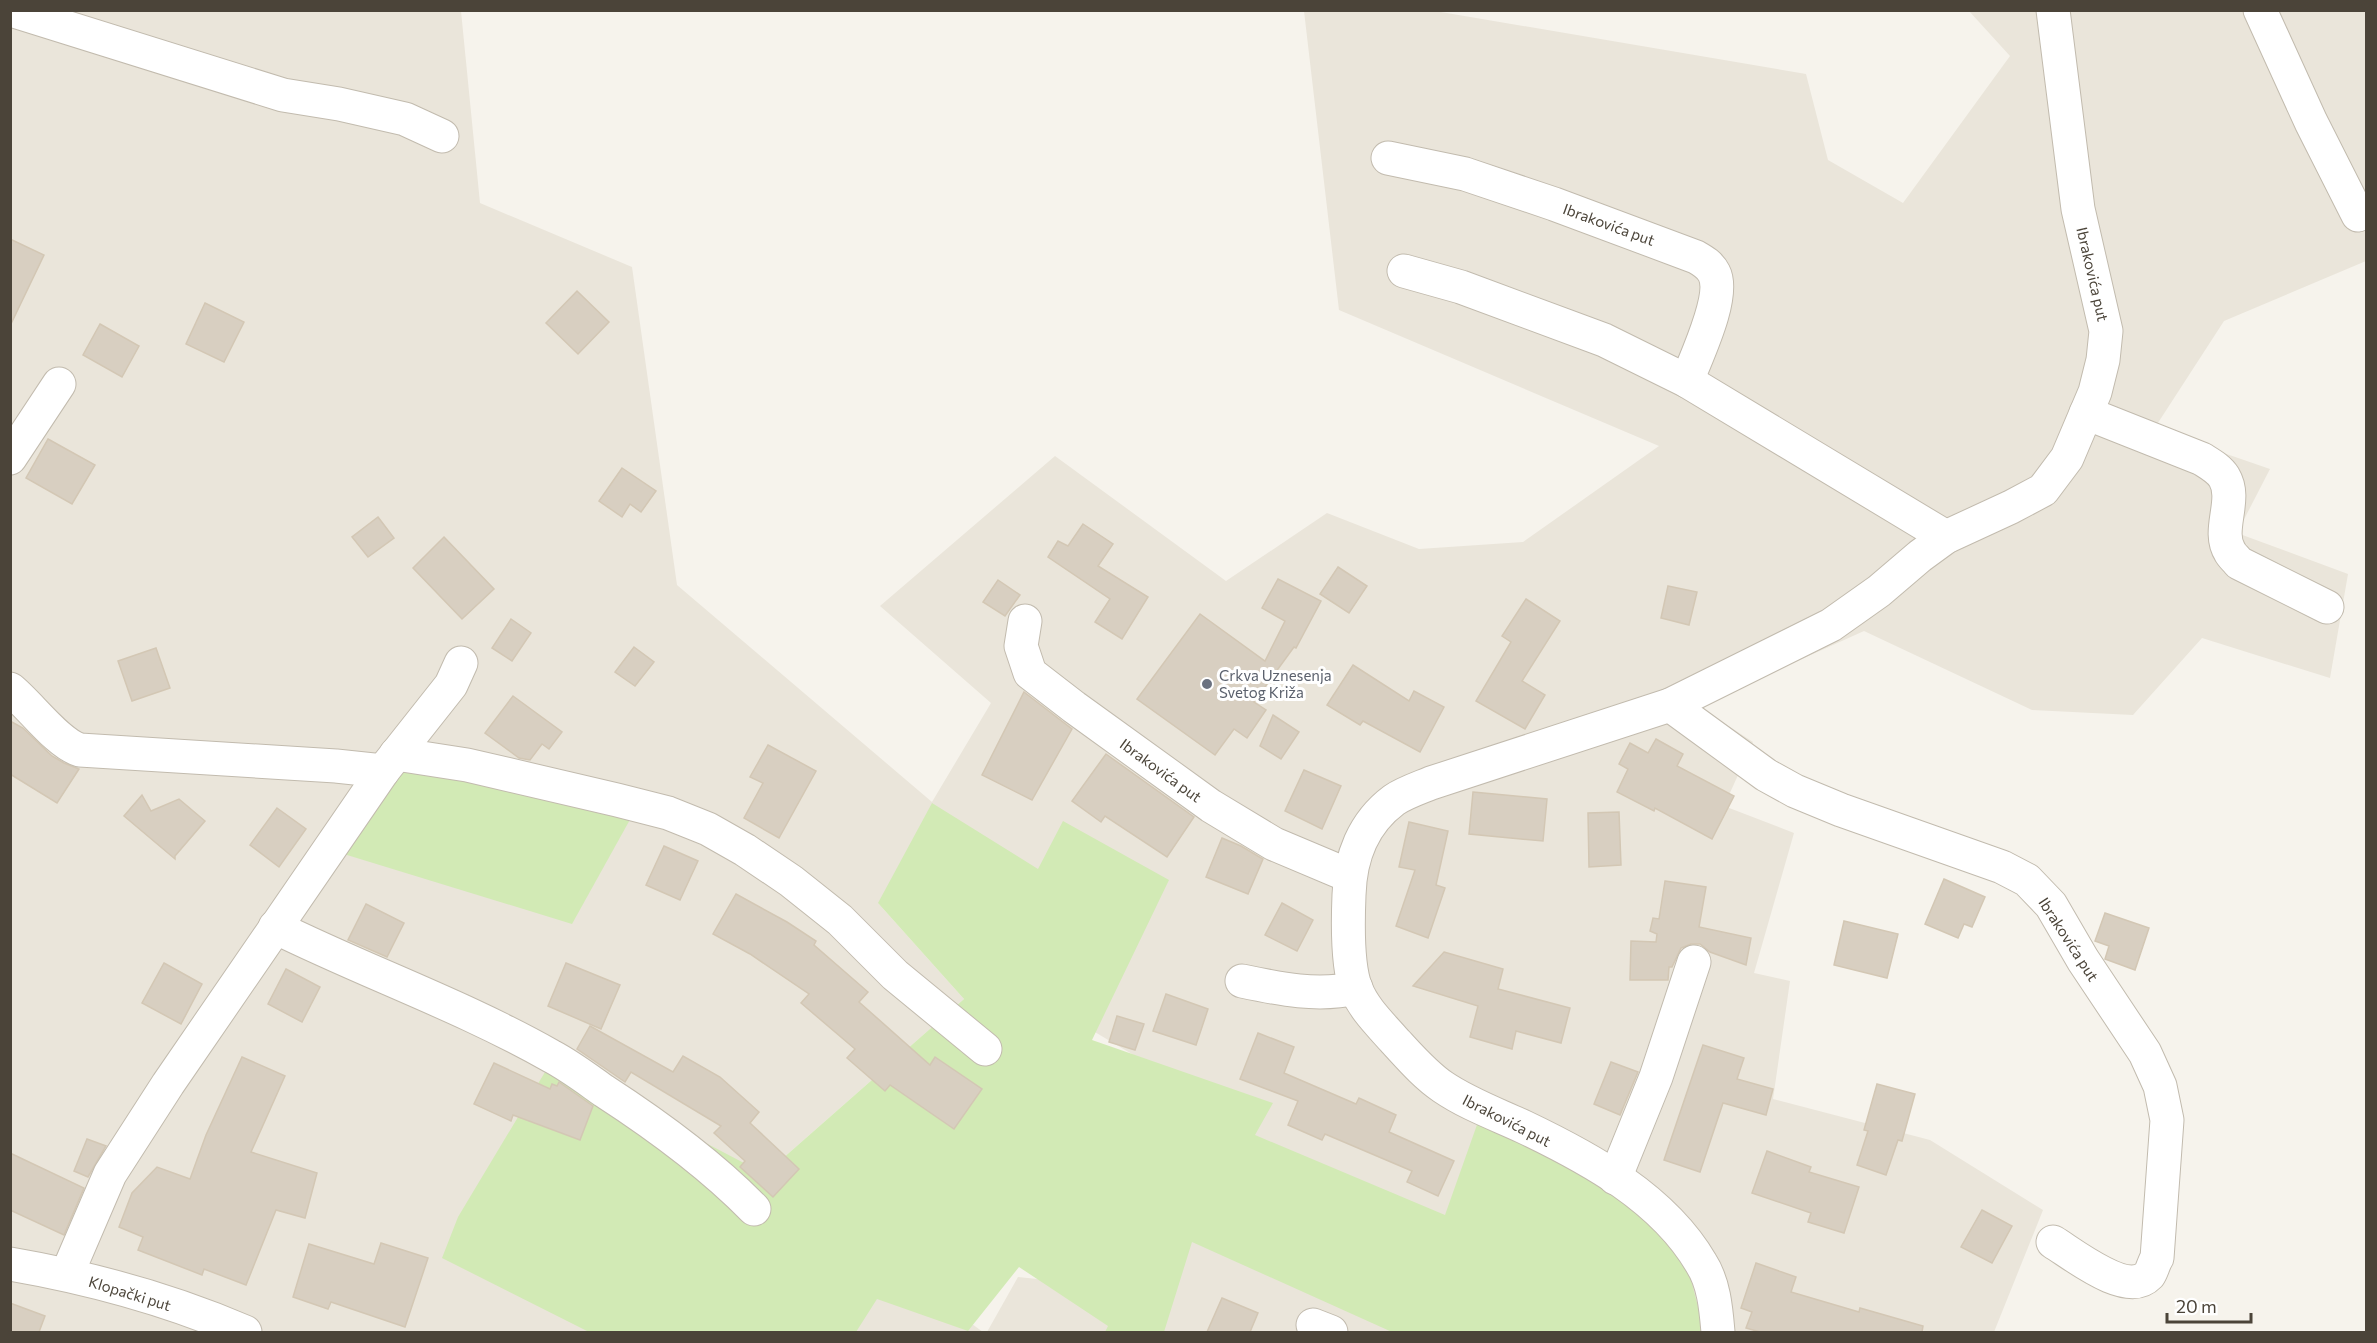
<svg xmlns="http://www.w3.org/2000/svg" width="2377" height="1343" font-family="Commissioner,sans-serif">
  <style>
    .residential { fill: #eae5da }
    .green { fill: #d2eab5 }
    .building { fill: #d8cfc1; stroke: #d3c7b4; stroke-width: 1.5 }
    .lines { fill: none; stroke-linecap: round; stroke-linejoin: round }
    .minor-casing { stroke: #c2bbae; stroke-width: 35 }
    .minor { stroke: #fff; stroke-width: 33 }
    .worship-dot { fill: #6b7280; stroke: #fff; stroke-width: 2 }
    .labels { text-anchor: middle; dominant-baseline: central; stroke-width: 6; stroke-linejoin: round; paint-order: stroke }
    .street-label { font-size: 15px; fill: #4b4439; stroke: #fff }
    .worship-label { font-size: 15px; fill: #5b616d; stroke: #fff; text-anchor: start }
  </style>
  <rect width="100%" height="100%" fill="#f6f3ec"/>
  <path class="residential" d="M 10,11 L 461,11 L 480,203 L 632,267 L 677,585 L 932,802 L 991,703 L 880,606 L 1055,456 L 1226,581 L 1327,513 L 1419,549 L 1523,542 L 1659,446 L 1339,310 L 1304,11 L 1435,11 L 1806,74 L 1828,160 L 1903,203 L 2010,56 L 1969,11 L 2366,11 L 2366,261 L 2224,321 L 2154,429 L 2270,469 L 2237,533 L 2348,574 L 2330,678 L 2202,638 L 2133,715 L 2032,710 L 1864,631 L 1698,706 L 1753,742 L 1724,806 L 1794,833 L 1754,973 L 1790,981 L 1773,1099 L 1930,1140 L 2043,1210 L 1994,1332 L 987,1332 L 1018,1277 L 1161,1292 L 1231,1113 L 878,903 L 964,999 L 765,1174 L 983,1332 L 11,1332 Z"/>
  <g class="green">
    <path d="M 410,765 L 632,816 L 572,924 L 334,851 L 379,781 Z"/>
    <path d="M 932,803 L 1038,869 L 1063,821 L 1169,880 L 1092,1040 L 1273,1103 L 1255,1135 L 1445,1215 L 1484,1105 L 1553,1146 L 1683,1249 L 1703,1326 L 1700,1332 L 1392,1332 L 1192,1242 L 1164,1332 L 1105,1332 L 1108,1326 L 1019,1267 L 968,1331 L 877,1299 L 856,1332 L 589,1332 L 442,1258 L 458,1217 L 551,1062 L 765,1174 L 964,999 L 878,903 Z"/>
  </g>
  <g class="building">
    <path d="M 10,239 L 44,255 L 10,326 Z"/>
    <path d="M 577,291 L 609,322 L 578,354 L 546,323 Z"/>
    <path d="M 205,303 L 244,322 L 224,362 L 186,344 Z"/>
    <path d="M 100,324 L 139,346 L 122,377 L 83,355 Z"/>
    <path d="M 48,439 L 95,465 L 72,504 L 26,478 Z"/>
    <path d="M 622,468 L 656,491 L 641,512 L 630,504 L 622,517 L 599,501 Z"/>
    <path d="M 378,517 L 394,538 L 368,557 L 352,537 Z"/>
    <path d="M 1083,524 L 1113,544 L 1098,566 L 1148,597 L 1122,639 L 1095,622 L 1110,599 L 1048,557 L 1058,541 L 1068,546 Z"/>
    <path d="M 444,537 L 494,589 L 462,619 L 413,568 Z"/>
    <path d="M 1338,567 L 1367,586 L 1349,613 L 1320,594 Z"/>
    <path d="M 1278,579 L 1321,601 L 1296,648 L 1294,647 L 1254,702 L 1266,710 L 1247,738 L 1234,729 L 1215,755 L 1137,699 L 1200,614 L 1265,661 L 1285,621 L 1262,608 Z"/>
    <path d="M 998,580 L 1020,595 L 1005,616 L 983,602 Z"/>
    <path d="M 1668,586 L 1697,592 L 1689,625 L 1661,618 Z"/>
    <path d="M 1526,599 L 1560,621 L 1522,681 L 1545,695 L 1525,729 L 1476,701 L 1511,642 L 1502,636 Z"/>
    <path d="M 511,619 L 531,633 L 512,661 L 492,648 Z"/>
    <path d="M 634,647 L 654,662 L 635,686 L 615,672 Z"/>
    <path d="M 156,648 L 170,688 L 132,701 L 118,661 Z"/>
    <path d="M 1353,665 L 1409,701 L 1414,691 L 1444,707 L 1420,752 L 1363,721 L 1360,725 L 1327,705 Z"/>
    <path d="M 1024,692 L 1072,729 L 1032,800 L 982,775 Z"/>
    <path d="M 513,696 L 562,732 L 549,749 L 542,744 L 530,760 L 519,758 L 485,733 Z"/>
    <path d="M 1273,715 L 1299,732 L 1281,759 L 1260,746 Z"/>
    <path d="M 10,721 L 23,728 L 52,756 L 64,763 L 79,769 L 57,803 L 10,774 Z"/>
    <path d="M 1656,739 L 1683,754 L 1677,766 L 1734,796 L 1712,839 L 1655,808 L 1654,811 L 1617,792 L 1628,769 L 1619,764 L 1630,743 L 1648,753 Z"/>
    <path d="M 768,745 L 816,771 L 779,838 L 744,818 L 763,783 L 750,777 Z"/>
    <path d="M 1106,754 L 1194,817 L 1167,857 L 1105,816 L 1101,822 L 1072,801 Z"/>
    <path d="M 1304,770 L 1341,786 L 1322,829 L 1285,811 Z"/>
    <path d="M 1473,792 L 1547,799 L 1543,841 L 1469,834 Z"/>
    <path d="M 142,795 L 151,811 L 179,799 L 205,821 L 175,856 L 175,859 L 124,816 Z"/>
    <path d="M 277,808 L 306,829 L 279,867 L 250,845 Z"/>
    <path d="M 1619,812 L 1621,865 L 1589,867 L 1588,813 Z"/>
    <path d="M 1409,822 L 1448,831 L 1436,885 L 1445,888 L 1428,938 L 1396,926 L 1415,870 L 1399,867 Z"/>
    <path d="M 1222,838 L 1241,846 L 1263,859 L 1248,894 L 1206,877 Z"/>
    <path d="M 664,846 L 698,861 L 680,900 L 646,885 Z"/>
    <path d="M 1944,879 L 1985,897 L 1972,927 L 1964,924 L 1958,938 L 1925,924 Z"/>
    <path d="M 1665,881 L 1706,887 L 1699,927 L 1751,938 L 1746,965 L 1710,952 L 1700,944 L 1691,944 L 1681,948 L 1672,967 L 1669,967 L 1668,980 L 1630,980 L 1631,941 L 1656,942 L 1657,934 L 1650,931 L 1653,918 L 1659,919 Z"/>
    <path d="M 736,894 L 787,922 L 816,941 L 814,945 L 868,992 L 859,1002 L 930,1065 L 935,1057 L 982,1089 L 954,1129 L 890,1085 L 885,1091 L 847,1058 L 855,1049 L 801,1003 L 809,994 L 750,954 L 713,934 Z"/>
    <path d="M 1282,903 L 1313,920 L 1297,951 L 1265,935 Z"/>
    <path d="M 366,904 L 404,923 L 387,957 L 348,940 Z"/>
    <path d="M 2105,913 L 2149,928 L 2135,970 L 2105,959 L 2109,946 L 2095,941 Z"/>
    <path d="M 1844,921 L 1898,934 L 1887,978 L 1834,965 Z"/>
    <path d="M 1444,952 L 1503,969 L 1498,989 L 1570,1008 L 1561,1043 L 1516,1031 L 1512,1049 L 1470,1037 L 1478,1006 L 1413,986 Z"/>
    <path d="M 164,963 L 202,984 L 181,1024 L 142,1003 Z"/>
    <path d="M 566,963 L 620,985 L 601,1029 L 548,1006 Z"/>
    <path d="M 286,969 L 320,987 L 302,1022 L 268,1004 Z"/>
    <path d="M 1166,994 L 1208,1009 L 1196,1045 L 1153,1031 Z"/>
    <path d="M 1117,1016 L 1144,1024 L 1135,1050 L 1109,1042 Z"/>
    <path d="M 590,1026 L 673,1072 L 683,1056 L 720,1077 L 759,1112 L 750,1123 L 799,1169 L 773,1197 L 740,1167 L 745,1161 L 714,1133 L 721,1126 L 631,1072 L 625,1082 L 577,1049 Z"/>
    <path d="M 1258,1033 L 1294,1047 L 1284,1073 L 1356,1104 L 1359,1098 L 1396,1115 L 1389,1132 L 1454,1161 L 1438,1196 L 1407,1182 L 1412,1171 L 1325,1134 L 1322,1140 L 1288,1125 L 1298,1101 L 1240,1079 Z"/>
    <path d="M 1703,1045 L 1744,1058 L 1737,1079 L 1773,1089 L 1766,1115 L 1723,1103 L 1700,1172 L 1664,1160 Z"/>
    <path d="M 242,1057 L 285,1076 L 251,1152 L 317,1173 L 305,1218 L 276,1210 L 246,1285 L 204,1269 L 202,1275 L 138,1250 L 143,1237 L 119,1227 L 132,1193 L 157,1167 L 190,1179 L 206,1135 Z"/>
    <path d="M 1611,1062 L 1638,1072 L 1620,1115 L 1594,1104 Z"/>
    <path d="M 494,1063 L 550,1089 L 552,1084 L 557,1086 L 559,1082 L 593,1106 L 580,1140 L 513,1115 L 511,1121 L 474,1104 Z"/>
    <path d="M 1877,1084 L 1915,1094 L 1902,1141 L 1898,1140 L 1886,1175 L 1857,1165 L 1868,1131 L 1864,1130 Z"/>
    <path d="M 87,1139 L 106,1146 L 88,1177 L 74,1171 Z"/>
    <path d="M 1767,1151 L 1811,1167 L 1809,1172 L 1859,1187 L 1844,1233 L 1808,1222 L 1811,1213 L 1752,1193 Z"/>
    <path d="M 10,1153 L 84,1188 L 64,1235 L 10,1210 Z"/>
    <path d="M 1982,1210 L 2012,1226 L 1992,1263 L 1961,1247 Z"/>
    <path d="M 381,1243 L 428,1258 L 405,1327 L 331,1302 L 328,1309 L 293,1297 L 309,1244 L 374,1264 Z"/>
    <path d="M 1756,1263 L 1796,1277 L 1791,1292 L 1859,1312 L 1860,1308 L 1923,1326 L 1922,1332 L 1760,1332 L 1746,1328 L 1752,1312 L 1741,1308 Z"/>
    <path d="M 1222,1298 L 1258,1313 L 1250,1332 L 1207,1332 Z"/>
    <path d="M 10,1303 L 45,1316 L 39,1332 L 10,1332 Z"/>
  </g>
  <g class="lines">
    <defs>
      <g id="minor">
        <path d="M 11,10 L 283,95 L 339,104 L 405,119 L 442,136"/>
        <path d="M 2260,10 L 2311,122 L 2358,215"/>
        <path d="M 1388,158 L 1465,174 L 1554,204 L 1696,257 C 1703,261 1710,265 1714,273 C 1726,296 1696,357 1687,381"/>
        <path d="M 1404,271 L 1461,287 L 1604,340 L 1687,381 L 1946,537"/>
        <path d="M 2086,413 L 2202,459 C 2210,464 2219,469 2224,477 C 2238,500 2216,530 2230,552 C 2232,556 2236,559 2239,563 L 2327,607"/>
        <path d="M 10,458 L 59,384"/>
        <path d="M 1025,621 L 1021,646 L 1030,673 L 1074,707 L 1211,806 L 1274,844 L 1350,876"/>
        <path d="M 10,689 C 30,705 58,744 80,750 L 336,766 L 383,771"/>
        <path d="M 1670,705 L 1766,775 L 1795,791 L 1841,810 L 2002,867 L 2027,880 L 2051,905 L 2083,960 L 2145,1053 L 2160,1086 L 2167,1120 L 2157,1258 C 2154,1262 2152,1271 2149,1275 C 2127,1298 2073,1254 2053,1242"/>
        <path d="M 396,754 L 467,765 L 617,800 L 668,813 L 708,829 L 745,850 L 791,881 L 840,920 L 895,975 L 985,1049"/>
        <path d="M 275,927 C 366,972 463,1006 551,1056 C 570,1066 587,1079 604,1091 C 658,1126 709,1163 754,1209"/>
        <path d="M 1242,981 C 1280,989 1318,997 1356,988"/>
        <path d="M 1615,1178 L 1656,1077 L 1694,962"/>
        <path d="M 10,1264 C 91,1278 171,1300 245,1332"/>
        <path d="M 67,1274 L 110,1174 L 168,1084 L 383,771 L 451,685 L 461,663"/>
        <path d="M 1313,1325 L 1331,1332"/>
        <path d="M 1718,1332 C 1716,1309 1714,1283 1701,1263 C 1663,1198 1589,1158 1524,1127 C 1496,1114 1468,1104 1443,1087 C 1424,1074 1409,1056 1394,1040 C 1380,1024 1364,1009 1356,989 C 1347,966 1348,919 1349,895 C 1350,858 1363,823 1394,800 C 1404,793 1419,788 1431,783 L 1670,705 L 1831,625 L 1879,591 L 1920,556 L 1946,537 L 2011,507 L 2043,490 L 2067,458 L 2095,392 L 2103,360 L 2106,331 L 2078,209 L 2053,10"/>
      </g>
    </defs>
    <use href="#minor" class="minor-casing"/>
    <use href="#minor" class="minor"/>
  </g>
  <circle class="worship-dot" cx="1207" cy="684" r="6"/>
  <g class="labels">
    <g class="street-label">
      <text transform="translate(1609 224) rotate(20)">Ibrakovića put</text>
      <text transform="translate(2093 274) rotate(77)">Ibrakovića put</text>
      <text transform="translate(1161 770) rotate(36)">Ibrakovića put</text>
      <text transform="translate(2069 939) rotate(57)">Ibrakovića put</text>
      <text transform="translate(1507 1120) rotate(27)">Ibrakovića put</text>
      <text transform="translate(130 1293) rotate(17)">Klopački put</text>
    </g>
    <g class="worship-label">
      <text x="1219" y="675">Crkva Uznesenja<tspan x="1219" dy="17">Svetog Križa</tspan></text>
    </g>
  </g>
  <rect width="2377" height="1343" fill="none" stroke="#4b4439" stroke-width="24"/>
  <path d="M2167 1313v9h84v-9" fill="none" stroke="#4b4439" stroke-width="3"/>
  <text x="2176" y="1313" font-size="18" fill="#4b4439" stroke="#ffffff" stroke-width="4.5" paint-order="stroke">20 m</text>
</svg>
